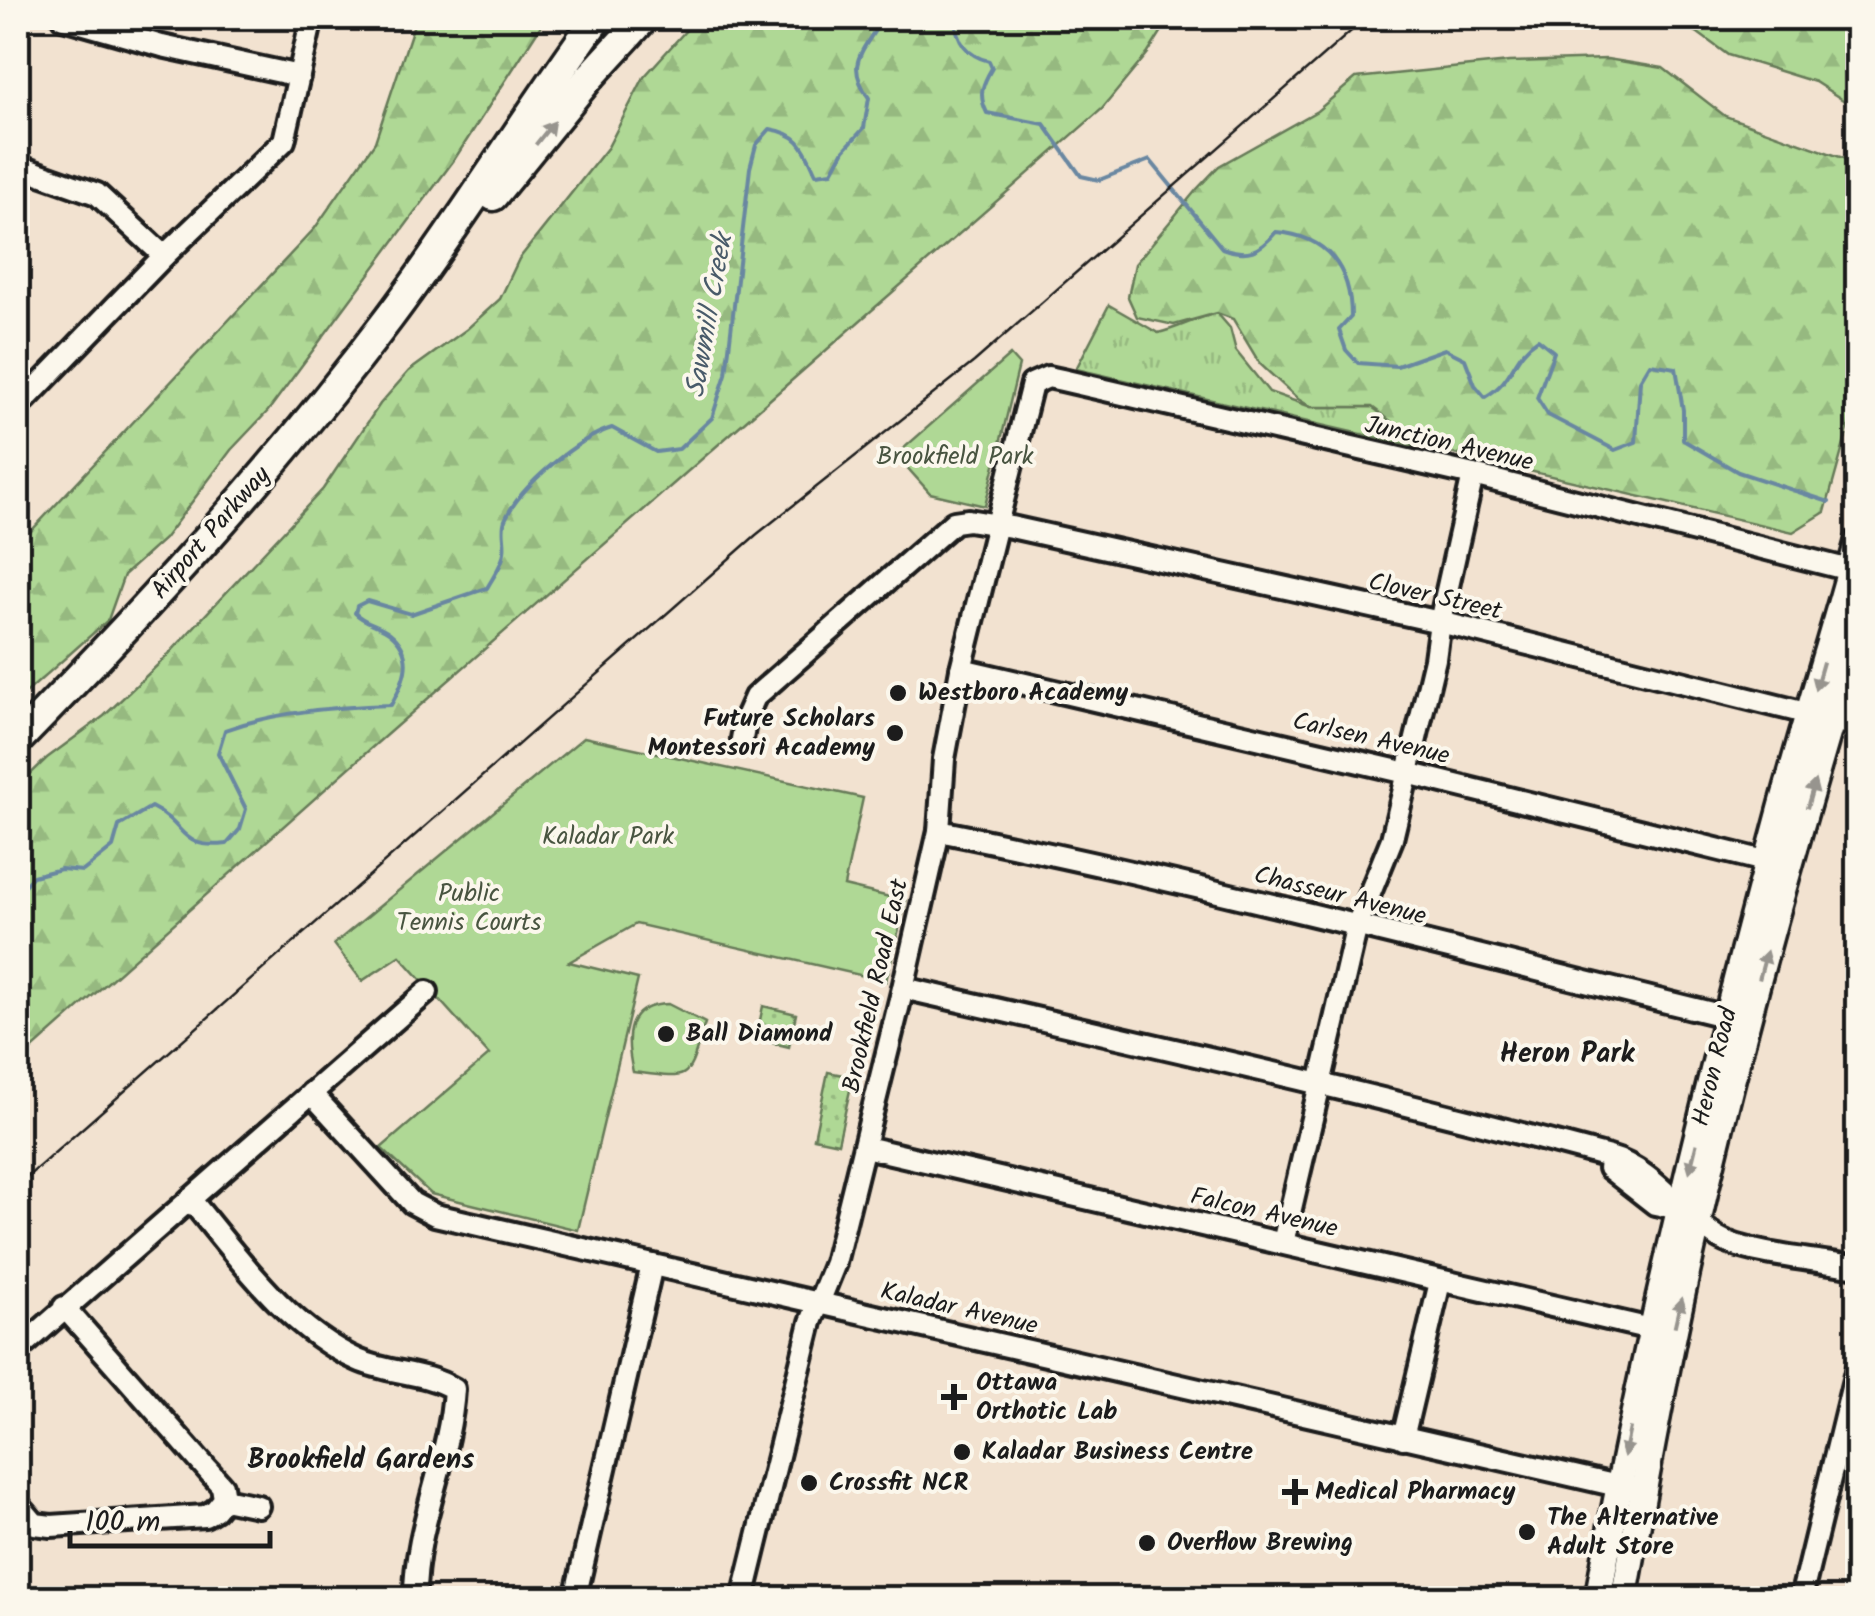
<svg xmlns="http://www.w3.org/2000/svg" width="1875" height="1616" font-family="Kalam,sans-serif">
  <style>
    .grass { fill: url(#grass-tufts); stroke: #667a58; stroke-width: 2.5 }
    .forest { fill: url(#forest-firs); stroke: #667a58; stroke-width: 2.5 }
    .park { fill: #afd895; stroke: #667a58; stroke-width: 2.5 }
    .garden { fill: url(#garden-dots); stroke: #667a58; stroke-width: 2.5 }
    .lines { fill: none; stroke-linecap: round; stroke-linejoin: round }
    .stream { stroke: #6987a1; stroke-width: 4 }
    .minor-casing { stroke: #1c1c1c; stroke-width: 28 }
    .major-casing { stroke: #1c1c1c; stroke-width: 32 }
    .highway-casing { stroke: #1c1c1c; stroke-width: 35 }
    .minor { stroke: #fbf7ec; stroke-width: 20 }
    .major { stroke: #fbf7ec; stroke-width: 25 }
    .highway { stroke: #fbf7ec; stroke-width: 28 }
    .tram { stroke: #1c1c1c; stroke-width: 2.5 }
    .rail-casing { stroke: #1c1c1c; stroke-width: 8 }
    .rail { stroke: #fbf7ec; stroke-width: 4; stroke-dasharray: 11; stroke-linecap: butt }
    .oneway { fill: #97948e }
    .poi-dot { fill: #1c1c1c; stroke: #fbf7ec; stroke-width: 4 }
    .labels { text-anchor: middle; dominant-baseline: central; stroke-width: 8; stroke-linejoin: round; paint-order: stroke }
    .street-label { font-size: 25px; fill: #1c1c1c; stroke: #fbf7ec }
    .park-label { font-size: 25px; fill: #485440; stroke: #fbf7ec }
    .poi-label { font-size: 25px; font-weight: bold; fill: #1c1c1c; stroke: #fbf7ec; text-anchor: start }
    .water-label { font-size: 28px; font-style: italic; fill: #495b6a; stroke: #fbf7ec }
    .neighbourhood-label { font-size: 28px; font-weight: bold; fill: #1c1c1c; stroke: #fbf7ec }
  </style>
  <defs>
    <pattern id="grass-tufts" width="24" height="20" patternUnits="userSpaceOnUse" patternTransform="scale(2.5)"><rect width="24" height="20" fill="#afd895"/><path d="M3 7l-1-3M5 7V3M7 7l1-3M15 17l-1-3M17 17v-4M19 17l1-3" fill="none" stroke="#96b980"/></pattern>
    <pattern id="forest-firs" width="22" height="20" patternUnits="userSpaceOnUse" patternTransform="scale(2.5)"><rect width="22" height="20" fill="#afd895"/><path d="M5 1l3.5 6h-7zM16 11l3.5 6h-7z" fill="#96b980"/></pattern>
    <pattern id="garden-dots" width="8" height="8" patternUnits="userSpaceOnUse" patternTransform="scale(2.5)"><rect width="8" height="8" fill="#afd895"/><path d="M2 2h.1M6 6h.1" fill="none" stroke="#96b980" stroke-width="1.8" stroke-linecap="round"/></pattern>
  </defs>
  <rect width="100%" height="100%" fill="#f2e2d0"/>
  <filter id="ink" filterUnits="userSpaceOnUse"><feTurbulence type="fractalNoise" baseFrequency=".01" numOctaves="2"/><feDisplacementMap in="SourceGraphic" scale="20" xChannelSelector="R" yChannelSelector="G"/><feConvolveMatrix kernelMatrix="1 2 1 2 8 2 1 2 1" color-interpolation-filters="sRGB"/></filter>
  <g filter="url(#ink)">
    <path class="grass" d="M 1109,305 L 1158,333 C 1179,328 1196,318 1217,313 L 1230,328 L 1236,351 L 1269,392 L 1311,407 L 1372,407 L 1410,427 L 1413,446 L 1076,369 Z"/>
    <g class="forest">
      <path d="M 416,18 L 546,18 L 454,160 L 268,411 L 231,450 L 164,539 L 124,575 L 108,620 L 18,700 L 18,545 L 315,228 L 375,142 Z"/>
      <path d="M 697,18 L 1170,18 L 1148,53 L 1102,109 L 376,744 L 18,1062 L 18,786 L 47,758 L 104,716 L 164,659 L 323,489 L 380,404 L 409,371 L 467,329 L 500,299 L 519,259 L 608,147 L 644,77 Z"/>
      <path d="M 1669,18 L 1814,18 L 1857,33 L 1857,109 L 1815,82 L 1728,55 L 1698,33 Z"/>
      <path d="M 1607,59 L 1663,68 L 1725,116 L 1857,163 L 1857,397 L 1825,512 L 1793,532 L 1425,447 L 1372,407 L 1311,407 L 1298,399 L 1260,364 L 1233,319 L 1217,313 L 1174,325 L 1137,317 L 1128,297 L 1135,264 L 1197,189 L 1219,166 L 1317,111 L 1356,78 L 1509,62 Z"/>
    </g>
    <g class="park">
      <path d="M 1010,355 L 1019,365 L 985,506 L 930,493 L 896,455 Z"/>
      <path d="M 584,737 L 863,798 L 844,886 L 906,901 L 886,981 L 636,924 L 569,962 L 638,979 L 578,1230 L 431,1194 L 381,1148 L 489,1055 L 400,956 L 362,981 L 334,944 Z"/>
      <path d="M 668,1004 L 705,1023 C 686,1082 694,1080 633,1072 C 625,1038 624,1005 668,1004 Z"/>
    </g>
    <g class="garden">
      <path d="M 763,1006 L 796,1014 L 789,1047 L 756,1039 Z"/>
      <path d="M 828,1072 L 853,1077 L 838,1143 L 814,1138 Z"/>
    </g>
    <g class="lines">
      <g class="stream">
        <path d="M 955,18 C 956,40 967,56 989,61 L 992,68 C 982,85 978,95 987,113 L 1044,124 L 1081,176 L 1099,180 L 1150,160 L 1222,248 C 1248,257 1259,252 1276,232 C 1327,236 1351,268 1351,317 L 1339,330 L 1346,350 L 1358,363 L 1397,366 L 1445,349 L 1465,359 L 1475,385 L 1485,397 C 1515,380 1511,356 1538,339 L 1554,352 L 1537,398 L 1548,415 L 1615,450 L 1636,442 L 1640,381 L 1650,364 L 1676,368 L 1683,410 L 1683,440 L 1738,472 L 1829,502"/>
        <path d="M 18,892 L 33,876 L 61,869 L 83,871 L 113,847 L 119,826 L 151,807 C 188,825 178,850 227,844 L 240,829 L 246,809 L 218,753 L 225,730 C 279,711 335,707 391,705 C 405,680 416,654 390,633 C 379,624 364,623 355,613 L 357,606 L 367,601 L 411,614 L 487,588 C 493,577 503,564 504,552 C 506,542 501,530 505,520 C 520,486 578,438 612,428 L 656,452 L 679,449 L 712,418 L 726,374 L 750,168 L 756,145 L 770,129 C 801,134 804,148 816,174 L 832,172 L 844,150 L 864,128 L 869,98 C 846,65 860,55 879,24 L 902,18"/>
      </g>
      <defs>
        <g id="minor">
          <path d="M 63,18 L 162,46 L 299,76"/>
          <path d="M 18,166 L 97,194 L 164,256"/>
          <path d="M 18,407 L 164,256 L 284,141 L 312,18"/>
          <path d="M 961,669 L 1407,773 L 1769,862"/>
          <path d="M 742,739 L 746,717 L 755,697 L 954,522 L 968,520 L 1011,527 L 1440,622 L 1858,726"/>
          <path d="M 939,831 C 1204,884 1465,953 1728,1017"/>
          <path d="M 903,988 C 1139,1042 1376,1094 1609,1157 C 1653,1169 1681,1214 1717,1237 C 1743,1254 1825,1261 1858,1267"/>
          <path d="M 311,1093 L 412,1203 L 435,1215 L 1631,1489"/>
          <path d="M 865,1147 L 1651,1329"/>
          <path d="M 1609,1168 L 1655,1204 L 1679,1209"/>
          <path d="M 190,1199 C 238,1257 287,1328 358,1360 C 389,1374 424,1371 454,1389 C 450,1460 414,1527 415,1598"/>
          <path d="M 1283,1243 L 1357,925 L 1392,839 L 1435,659 L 1440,622 L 1473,475"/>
          <path d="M 18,1350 L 427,992"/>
          <path d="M 1403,1438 L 1440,1282"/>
          <path d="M 224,1499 L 258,1506"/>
          <path d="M 18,1504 L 35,1524 L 51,1526 L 205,1516 L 215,1510 L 224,1499 L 222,1486 L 214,1477 L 64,1307"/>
          <path d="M 575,1598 L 652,1265"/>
          <path d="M 743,1598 L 811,1322 L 835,1263 L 903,988 L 939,831 L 944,759 L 961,669 L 1032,384 L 1048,377 L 1062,380 L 1473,475 L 1850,570"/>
          <path d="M 1801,1598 L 1858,1363"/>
        </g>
        <g id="major">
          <path d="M 1598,1598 C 1646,1333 1711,1071 1781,811 C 1805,721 1834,632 1858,542"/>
          <path d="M 1624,1598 C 1645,1481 1666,1364 1692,1248 C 1738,1040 1797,835 1858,631"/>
        </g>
        <g id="highway">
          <path d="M 493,196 L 589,78 L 644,18"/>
          <path d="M 18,740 C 149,606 276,468 389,318 C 462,221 526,116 597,18"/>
        </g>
      </defs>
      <use href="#minor" class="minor-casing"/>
      <use href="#major" class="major-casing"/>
      <use href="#highway" class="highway-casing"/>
      <use href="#minor" class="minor"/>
      <use href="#major" class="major"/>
      <use href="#highway" class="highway"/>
      <path class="tram" d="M 18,1185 L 756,535 L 974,362 L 1366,18"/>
      <defs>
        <path id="rail" d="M 1855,18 L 1858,19"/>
      </defs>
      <use href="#rail" class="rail-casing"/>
      <use href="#rail" class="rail"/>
    </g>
    <defs><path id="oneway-solid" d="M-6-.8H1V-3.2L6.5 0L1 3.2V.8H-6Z" transform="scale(2.5)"/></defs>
    <g class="oneway">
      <use href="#oneway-solid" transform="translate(545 133) rotate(-51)"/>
      <use href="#oneway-solid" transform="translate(1819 676) rotate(106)"/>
      <use href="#oneway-solid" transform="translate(1811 794) rotate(-74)"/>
      <use href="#oneway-solid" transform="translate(1763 965) rotate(-75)"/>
      <use href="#oneway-solid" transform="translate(1693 1158) rotate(104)"/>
      <use href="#oneway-solid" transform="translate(1678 1312) rotate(-77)"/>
      <use href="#oneway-solid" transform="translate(1627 1442) rotate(102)"/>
    </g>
  </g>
  <g class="poi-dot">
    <circle cx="898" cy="693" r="10"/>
    <circle cx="895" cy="733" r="10"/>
    <circle cx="666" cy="1034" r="10"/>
    <path d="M949 1382h10v10h10v10h-10v10h-10v-10h-10v-10h10z"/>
    <circle cx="962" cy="1452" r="10"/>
    <circle cx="809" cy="1483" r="10"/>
    <path d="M1290 1477h10v10h10v10h-10v10h-10v-10h-10v-10h10z"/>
    <circle cx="1527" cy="1532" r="10"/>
    <circle cx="1147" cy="1543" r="10"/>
  </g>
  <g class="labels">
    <g class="street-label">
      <text transform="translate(1449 444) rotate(13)">Junction Avenue</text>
      <text transform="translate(211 533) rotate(-49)">Airport Parkway</text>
      <text transform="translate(1435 597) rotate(13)">Clover Street</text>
      <text transform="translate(1371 739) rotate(13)">Carlsen Avenue</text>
      <text transform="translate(1340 896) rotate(14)">Chasseur Avenue</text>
      <text transform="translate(876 986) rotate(-77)">Brookfield Road East</text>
      <text transform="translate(1715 1067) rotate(-76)">Heron Road</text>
      <text transform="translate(1264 1213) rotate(13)">Falcon Avenue</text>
      <text transform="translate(959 1309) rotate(13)">Kaladar Avenue</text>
    </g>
    <g class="park-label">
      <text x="955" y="457">Brookfield Park</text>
      <text x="608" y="837">Kaladar Park</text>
      <text x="469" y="894">Public<tspan x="469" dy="29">Tennis Courts</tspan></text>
    </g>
    <g class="poi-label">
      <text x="918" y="693">Westboro Academy</text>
      <text x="875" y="719" text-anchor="end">Future Scholars<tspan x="875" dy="29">Montessori Academy</tspan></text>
      <text x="686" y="1034">Ball Diamond</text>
      <text x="976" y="1383">Ottawa<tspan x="976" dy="29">Orthotic Lab</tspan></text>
      <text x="982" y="1452">Kaladar Business Centre</text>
      <text x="829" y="1483">Crossfit NCR</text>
      <text x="1315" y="1492">Medical Pharmacy</text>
      <text x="1547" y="1518">The Alternative<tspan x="1547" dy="29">Adult Store</tspan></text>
      <text x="1167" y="1543">Overflow Brewing</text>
    </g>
    <g class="water-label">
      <text transform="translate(710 316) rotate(-80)">Sawmill Creek</text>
    </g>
    <g class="neighbourhood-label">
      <text x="1567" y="1054">Heron Park</text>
      <text x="361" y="1460">Brookfield Gardens</text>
    </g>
  </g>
  <rect width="1875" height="1616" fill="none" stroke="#fbf7ec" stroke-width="60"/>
  <rect x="30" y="30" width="1815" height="1556" fill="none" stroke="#1c1c1c" stroke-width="4" filter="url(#ink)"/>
  <path d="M70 1531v15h200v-15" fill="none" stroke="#1c1c1c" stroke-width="5"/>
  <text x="85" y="1531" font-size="30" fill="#1c1c1c" stroke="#fbf7ec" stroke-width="8" paint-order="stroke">100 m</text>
</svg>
